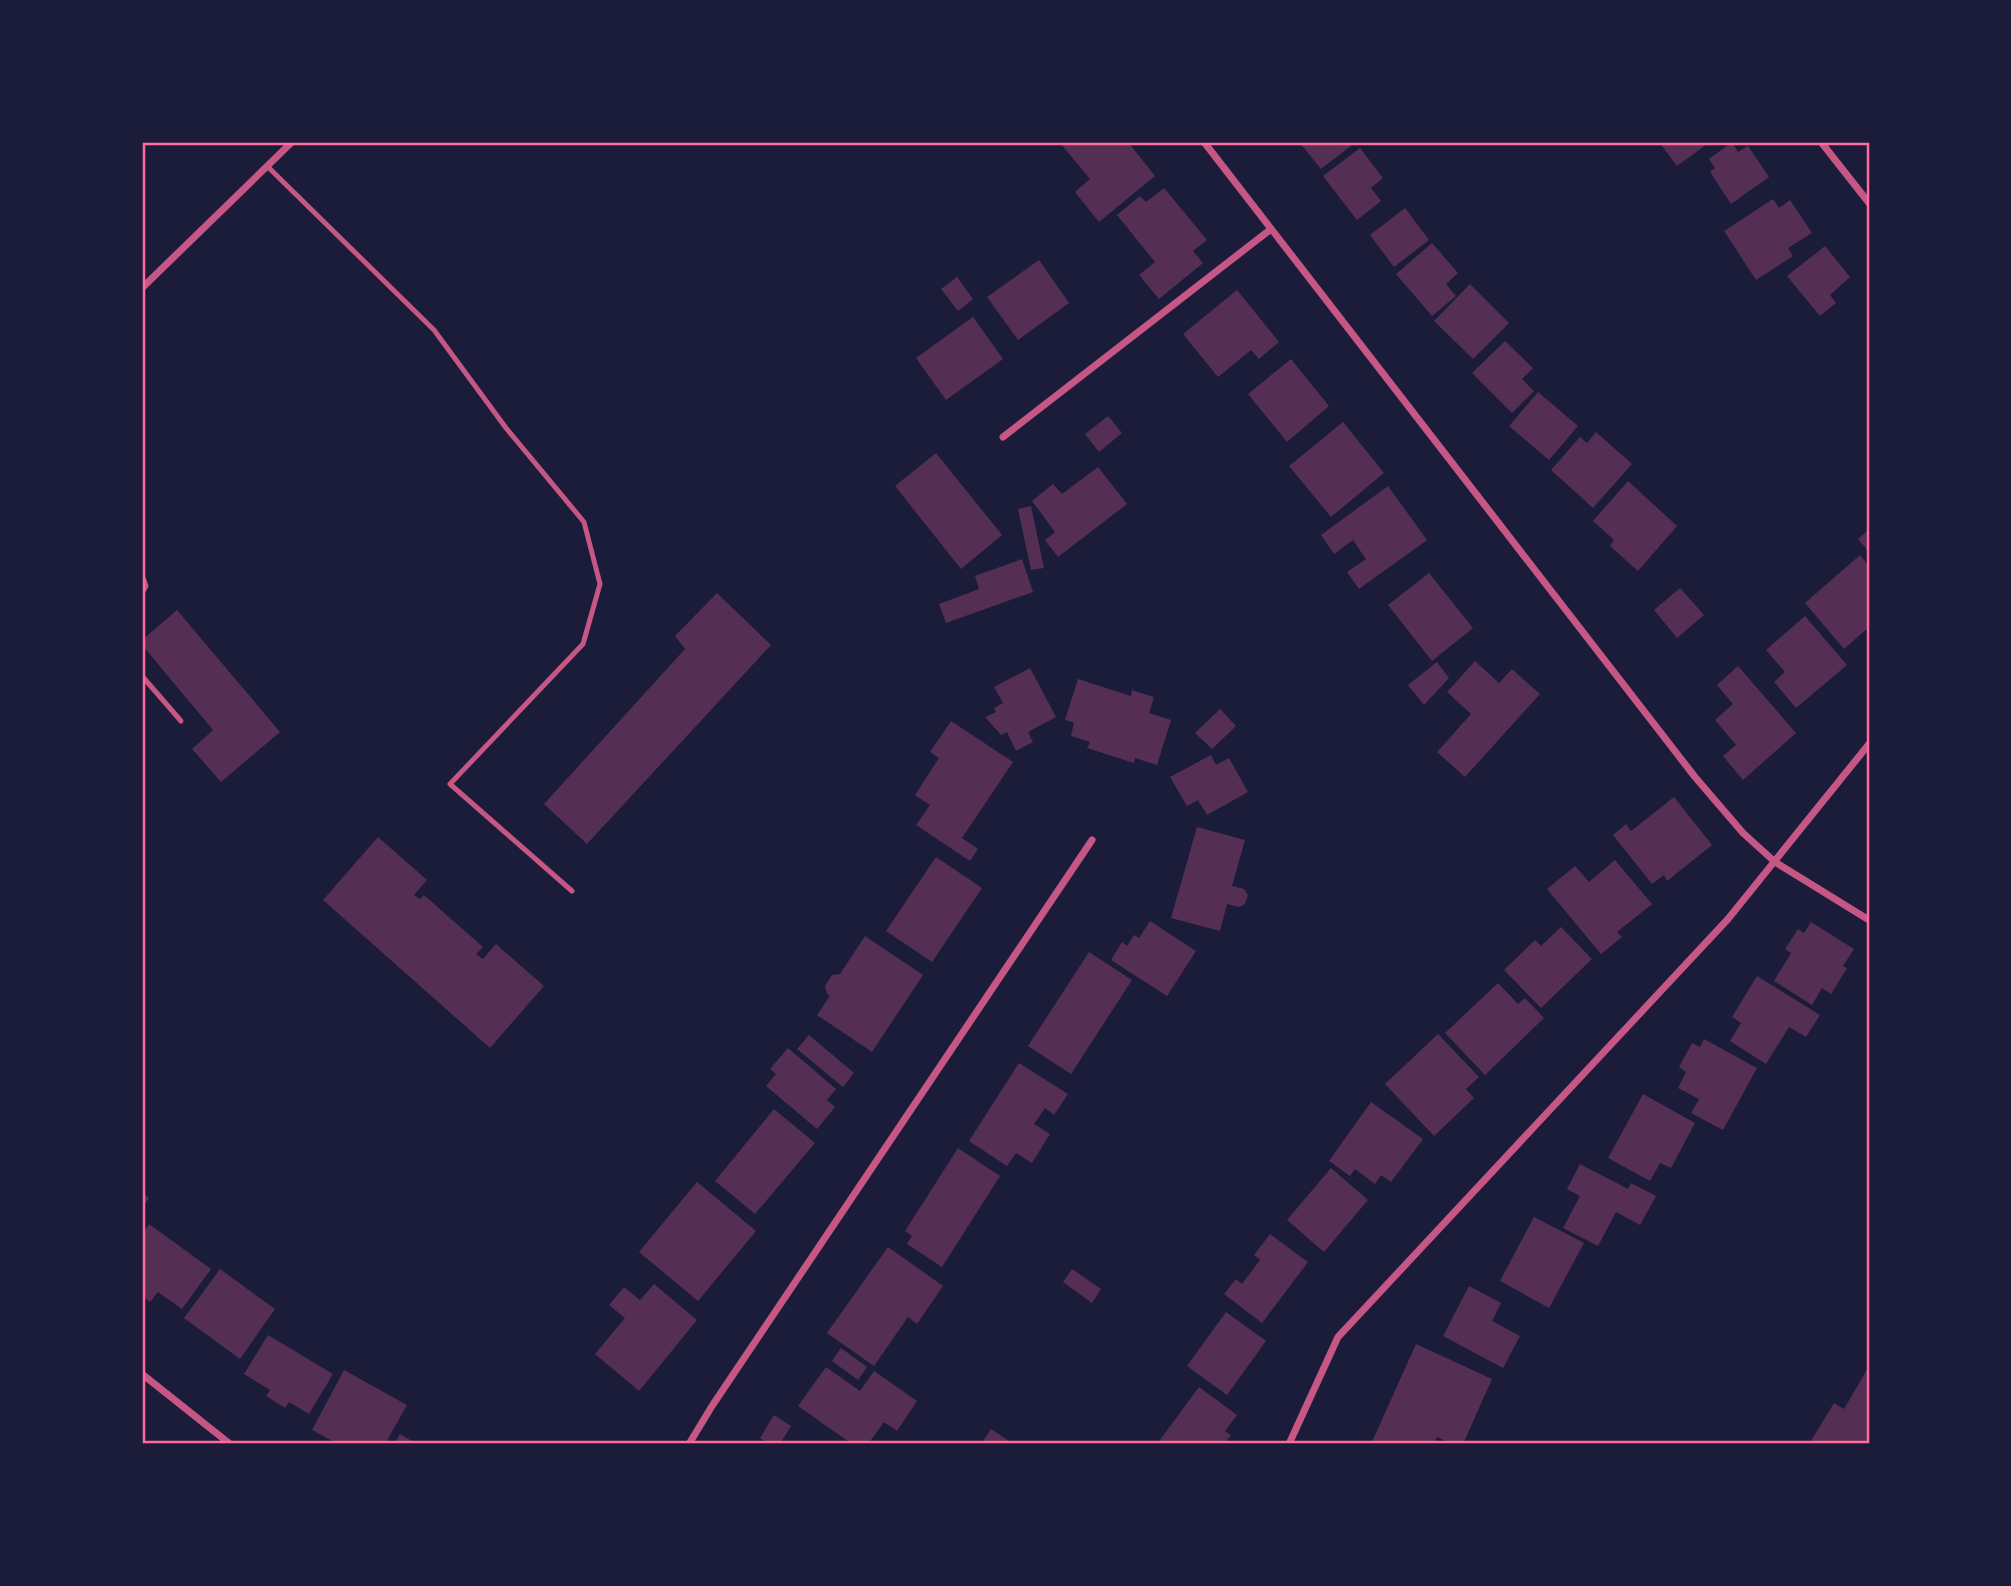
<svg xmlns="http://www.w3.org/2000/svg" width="2011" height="1586" font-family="Cabin,sans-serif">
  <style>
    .building { fill: #542f53 }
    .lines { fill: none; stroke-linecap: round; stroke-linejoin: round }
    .service { stroke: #c65784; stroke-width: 5 }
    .minor { stroke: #c65784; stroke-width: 7 }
    .neatline { fill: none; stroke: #ff6b9d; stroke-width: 2.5 }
  </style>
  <rect width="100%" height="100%" fill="#1b1b3a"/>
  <g class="building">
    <path d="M 1064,142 L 1128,142 L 1155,176 L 1099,222 L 1075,192 L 1090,179 L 1061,144 Z"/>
    <path d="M 1299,142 L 1356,142 L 1321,169 Z"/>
    <path d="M 1659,142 L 1710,142 L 1677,166 Z"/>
    <path d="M 1732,142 L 1738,152 L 1748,146 L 1769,177 L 1731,204 L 1710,172 L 1715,168 L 1709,159 Z"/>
    <path d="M 1360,148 L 1383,178 L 1371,188 L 1381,201 L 1357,220 L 1323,176 Z"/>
    <path d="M 1164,188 L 1207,240 L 1193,251 L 1203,263 L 1159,299 L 1139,275 L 1155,262 L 1117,215 L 1140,196 L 1146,202 Z"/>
    <path d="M 1773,199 L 1779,208 L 1790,200 L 1812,233 L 1788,248 L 1793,256 L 1756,280 L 1724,231 Z"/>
    <path d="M 1405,208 L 1429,240 L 1394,267 L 1370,235 Z"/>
    <path d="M 1432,243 L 1458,273 L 1446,284 L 1456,296 L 1432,316 L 1396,274 Z"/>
    <path d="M 1825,246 L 1850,277 L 1830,295 L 1836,303 L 1820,316 L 1787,276 Z"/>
    <path d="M 1039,260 L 1069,303 L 1018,340 L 987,297 Z"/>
    <path d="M 957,277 L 973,299 L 958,311 L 941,289 Z"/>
    <path d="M 1470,284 L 1509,323 L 1473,359 L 1434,321 Z"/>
    <path d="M 1237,290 L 1279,342 L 1259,359 L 1251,350 L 1218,377 L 1183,334 Z"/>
    <path d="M 973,317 L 1003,359 L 946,400 L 916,358 Z"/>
    <path d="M 1505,341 L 1533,368 L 1522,379 L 1534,391 L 1512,413 L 1472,373 Z"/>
    <path d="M 1291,359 L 1329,406 L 1287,442 L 1248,394 Z"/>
    <path d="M 1538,392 L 1578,426 L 1549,460 L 1509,426 Z"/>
    <path d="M 1108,416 L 1122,433 L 1099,452 L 1085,434 Z"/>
    <path d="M 1343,422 L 1384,473 L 1331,517 L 1289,466 Z"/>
    <path d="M 1596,432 L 1632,464 L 1593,508 L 1551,470 L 1580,437 L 1587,443 Z"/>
    <path d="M 936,453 L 1002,535 L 961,569 L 895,486 Z"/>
    <path d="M 1098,467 L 1127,504 L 1058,557 L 1045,540 L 1055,532 L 1032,501 L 1053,484 L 1062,494 Z"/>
    <path d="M 1628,481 L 1677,526 L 1638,571 L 1610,546 L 1614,540 L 1593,521 Z"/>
    <path d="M 1388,486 L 1427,540 L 1359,589 L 1347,572 L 1366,559 L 1359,549 L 1353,540 L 1334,554 L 1321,535 Z"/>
    <path d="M 1031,506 L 1044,568 L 1031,570 L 1018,509 Z"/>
    <path d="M 1869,529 L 1869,552 L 1858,539 Z"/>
    <path d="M 1860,555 L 1869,566 L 1869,627 L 1844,649 L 1805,603 Z"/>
    <path d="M 1022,559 L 1033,592 L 946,623 L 939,604 L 979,589 L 975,576 Z"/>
    <path d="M 1429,573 L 1473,628 L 1432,661 L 1388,605 Z"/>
    <path d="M 1680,588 L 1704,615 L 1677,638 L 1654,610 Z"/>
    <path d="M 717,593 L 771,645 L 587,844 L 544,804 L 685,649 L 675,636 Z"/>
    <path d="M 177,610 L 280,732 L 221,782 L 192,749 L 213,730 L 142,645 L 142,640 Z"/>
    <path d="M 1805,616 L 1847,665 L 1796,708 L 1774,682 L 1785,672 L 1766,650 Z"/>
    <path d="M 1475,661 L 1499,683 L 1512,669 L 1540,694 L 1465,777 L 1437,752 L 1471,714 L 1447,692 Z"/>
    <path d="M 1437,662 L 1449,678 L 1424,705 L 1408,685 Z"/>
    <path d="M 1738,666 L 1796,733 L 1743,780 L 1723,756 L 1736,745 L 1715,720 L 1733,704 L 1717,685 Z"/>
    <path d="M 1030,668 L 1056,717 L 1028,732 L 1033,742 L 1016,751 L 1007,732 L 1001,735 L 985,717 L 996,712 L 994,708 L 1003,703 L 994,687 Z"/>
    <path d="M 1078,679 L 1131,696 L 1132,690 L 1154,697 L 1149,713 L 1171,720 L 1157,765 L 1135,758 L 1134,763 L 1087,748 L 1090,742 L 1071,736 L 1074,723 L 1065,720 Z"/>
    <path d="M 1220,709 L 1236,726 L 1212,749 L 1195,733 Z"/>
    <path d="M 951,721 L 1013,762 L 962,838 L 978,849 L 970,861 L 916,825 L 930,805 L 915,795 L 939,758 L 930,752 Z"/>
    <path d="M 1211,755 L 1216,765 L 1229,758 L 1248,792 L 1207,815 L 1198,800 L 1187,806 L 1170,777 Z"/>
    <path d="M 1674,797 L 1712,845 L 1667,881 L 1664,875 L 1652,884 L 1613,835 L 1626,824 L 1631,831 Z"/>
    <path d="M 1197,827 L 1245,840 L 1232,886 L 1244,889 L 1248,895 L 1245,904 L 1239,907 L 1227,904 L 1220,931 L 1171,918 Z"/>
    <path d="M 378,837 L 427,880 L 414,895 L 420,899 L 424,895 L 483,947 L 476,954 L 483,959 L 496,944 L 544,986 L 490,1048 L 323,900 Z"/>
    <path d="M 936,857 L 982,888 L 932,962 L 886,931 Z"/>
    <path d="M 1615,860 L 1652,904 L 1617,932 L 1622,937 L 1601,954 L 1547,889 L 1575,866 L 1589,882 Z"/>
    <path d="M 1150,921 L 1196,951 L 1167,996 L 1111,960 L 1122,942 L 1127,946 L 1134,935 L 1139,938 Z"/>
    <path d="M 1811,922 L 1854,949 L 1843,966 L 1847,968 L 1831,994 L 1822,988 L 1812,1005 L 1774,981 L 1791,953 L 1785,949 L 1798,929 L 1804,933 Z"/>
    <path d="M 1561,927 L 1592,959 L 1541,1008 L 1504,970 L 1535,940 L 1541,946 Z"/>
    <path d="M 865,936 L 923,975 L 872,1052 L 817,1015 L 830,996 L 827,994 L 825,986 L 832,975 L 840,974 Z"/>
    <path d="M 1089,952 L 1132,980 L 1071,1074 L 1028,1046 Z"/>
    <path d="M 1757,976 L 1820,1015 L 1806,1037 L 1789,1027 L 1766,1064 L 1730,1041 L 1741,1023 L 1732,1017 Z"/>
    <path d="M 1498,983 L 1518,1004 L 1525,998 L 1544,1018 L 1485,1075 L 1445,1033 Z"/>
    <path d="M 1438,1034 L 1479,1077 L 1466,1089 L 1474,1098 L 1434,1136 L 1385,1084 Z"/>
    <path d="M 809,1035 L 854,1073 L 843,1087 L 797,1049 Z"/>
    <path d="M 1704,1039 L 1757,1068 L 1723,1130 L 1691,1113 L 1699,1099 L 1678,1088 L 1686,1072 L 1679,1067 L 1692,1043 L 1700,1047 Z"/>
    <path d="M 788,1048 L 836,1089 L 827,1100 L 835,1107 L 817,1129 L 766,1086 L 776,1074 L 770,1069 Z"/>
    <path d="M 1019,1063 L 1068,1094 L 1054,1115 L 1045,1108 L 1034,1124 L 1050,1134 L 1032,1163 L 1016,1153 L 1007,1166 L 969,1141 Z"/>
    <path d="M 1643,1094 L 1695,1123 L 1671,1168 L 1660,1163 L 1650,1181 L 1608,1158 Z"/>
    <path d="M 1371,1102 L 1423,1139 L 1391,1182 L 1381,1175 L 1375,1184 L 1355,1169 L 1350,1176 L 1329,1161 Z"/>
    <path d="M 774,1109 L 815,1143 L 755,1214 L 715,1181 Z"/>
    <path d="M 958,1148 L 1000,1176 L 942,1267 L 907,1244 L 912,1236 L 905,1231 Z"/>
    <path d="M 1580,1164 L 1628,1189 L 1631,1183 L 1656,1196 L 1640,1225 L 1616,1212 L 1598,1246 L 1563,1228 L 1580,1196 L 1567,1189 Z"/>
    <path d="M 1331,1168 L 1368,1200 L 1324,1252 L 1287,1220 Z"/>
    <path d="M 697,1182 L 756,1231 L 698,1301 L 639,1252 Z"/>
    <path d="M 142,1193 L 149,1198 L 142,1208 Z"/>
    <path d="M 1534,1217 L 1584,1243 L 1549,1308 L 1500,1281 Z"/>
    <path d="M 149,1224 L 211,1269 L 182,1309 L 158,1292 L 150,1302 L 142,1296 L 142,1235 Z"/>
    <path d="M 1270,1234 L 1308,1262 L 1262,1323 L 1224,1294 L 1236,1279 L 1242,1284 L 1260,1260 L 1254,1255 Z"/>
    <path d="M 888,1247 L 943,1286 L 917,1324 L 908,1317 L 874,1366 L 827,1333 Z"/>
    <path d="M 220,1269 L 275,1309 L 240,1359 L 184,1318 Z"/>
    <path d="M 1072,1269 L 1101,1289 L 1092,1303 L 1063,1282 Z"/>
    <path d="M 654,1284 L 697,1320 L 639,1391 L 595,1354 L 625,1318 L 609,1305 L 624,1287 L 640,1300 Z"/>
    <path d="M 1469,1286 L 1501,1303 L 1492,1321 L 1520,1336 L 1503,1368 L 1443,1336 Z"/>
    <path d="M 1226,1312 L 1266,1341 L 1227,1395 L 1187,1366 Z"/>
    <path d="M 268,1335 L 333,1374 L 309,1414 L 289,1402 L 285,1408 L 266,1396 L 270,1390 L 244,1374 Z"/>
    <path d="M 1416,1344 L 1492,1379 L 1463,1444 L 1453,1444 L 1437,1437 L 1433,1444 L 1371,1444 Z"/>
    <path d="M 841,1348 L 867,1367 L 858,1380 L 832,1361 Z"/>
    <path d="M 1869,1366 L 1869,1444 L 1809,1444 L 1834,1403 L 1844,1409 Z"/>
    <path d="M 826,1367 L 860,1391 L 874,1371 L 917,1401 L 897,1431 L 884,1422 L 868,1444 L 852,1444 L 798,1406 Z"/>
    <path d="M 344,1370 L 407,1405 L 385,1444 L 338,1444 L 312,1430 Z"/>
    <path d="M 1199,1387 L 1237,1415 L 1225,1431 L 1231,1435 L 1224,1444 L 1157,1444 Z"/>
    <path d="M 774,1415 L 791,1426 L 780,1444 L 770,1444 L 760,1438 Z"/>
    <path d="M 991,1429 L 1014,1444 L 981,1444 Z"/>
    <path d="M 400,1434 L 417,1444 L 394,1444 Z"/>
  </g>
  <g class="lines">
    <g class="service">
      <path d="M 268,167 L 434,330 L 506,428 L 584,522 L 600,584 L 583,644 L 450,784 L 572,891"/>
      <path d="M 142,575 L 146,586 L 142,593"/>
      <path d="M 142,676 L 181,721"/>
    </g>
    <g class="minor">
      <path d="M 1204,142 L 1695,777 L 1743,833 L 1775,862 L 1869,920"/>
      <path d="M 1821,142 L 1869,203"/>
      <path d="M 142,288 L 292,142"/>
      <path d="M 1003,437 L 1271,229"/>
      <path d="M 142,1374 L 230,1444"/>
      <path d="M 689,1444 L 712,1406 L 1092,840"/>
      <path d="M 1289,1444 L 1338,1337 L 1728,919 L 1869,744"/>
    </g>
  </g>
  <rect width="2011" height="1586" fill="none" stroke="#1b1b3a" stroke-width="287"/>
  <rect x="144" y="144" width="1724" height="1298" class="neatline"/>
</svg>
